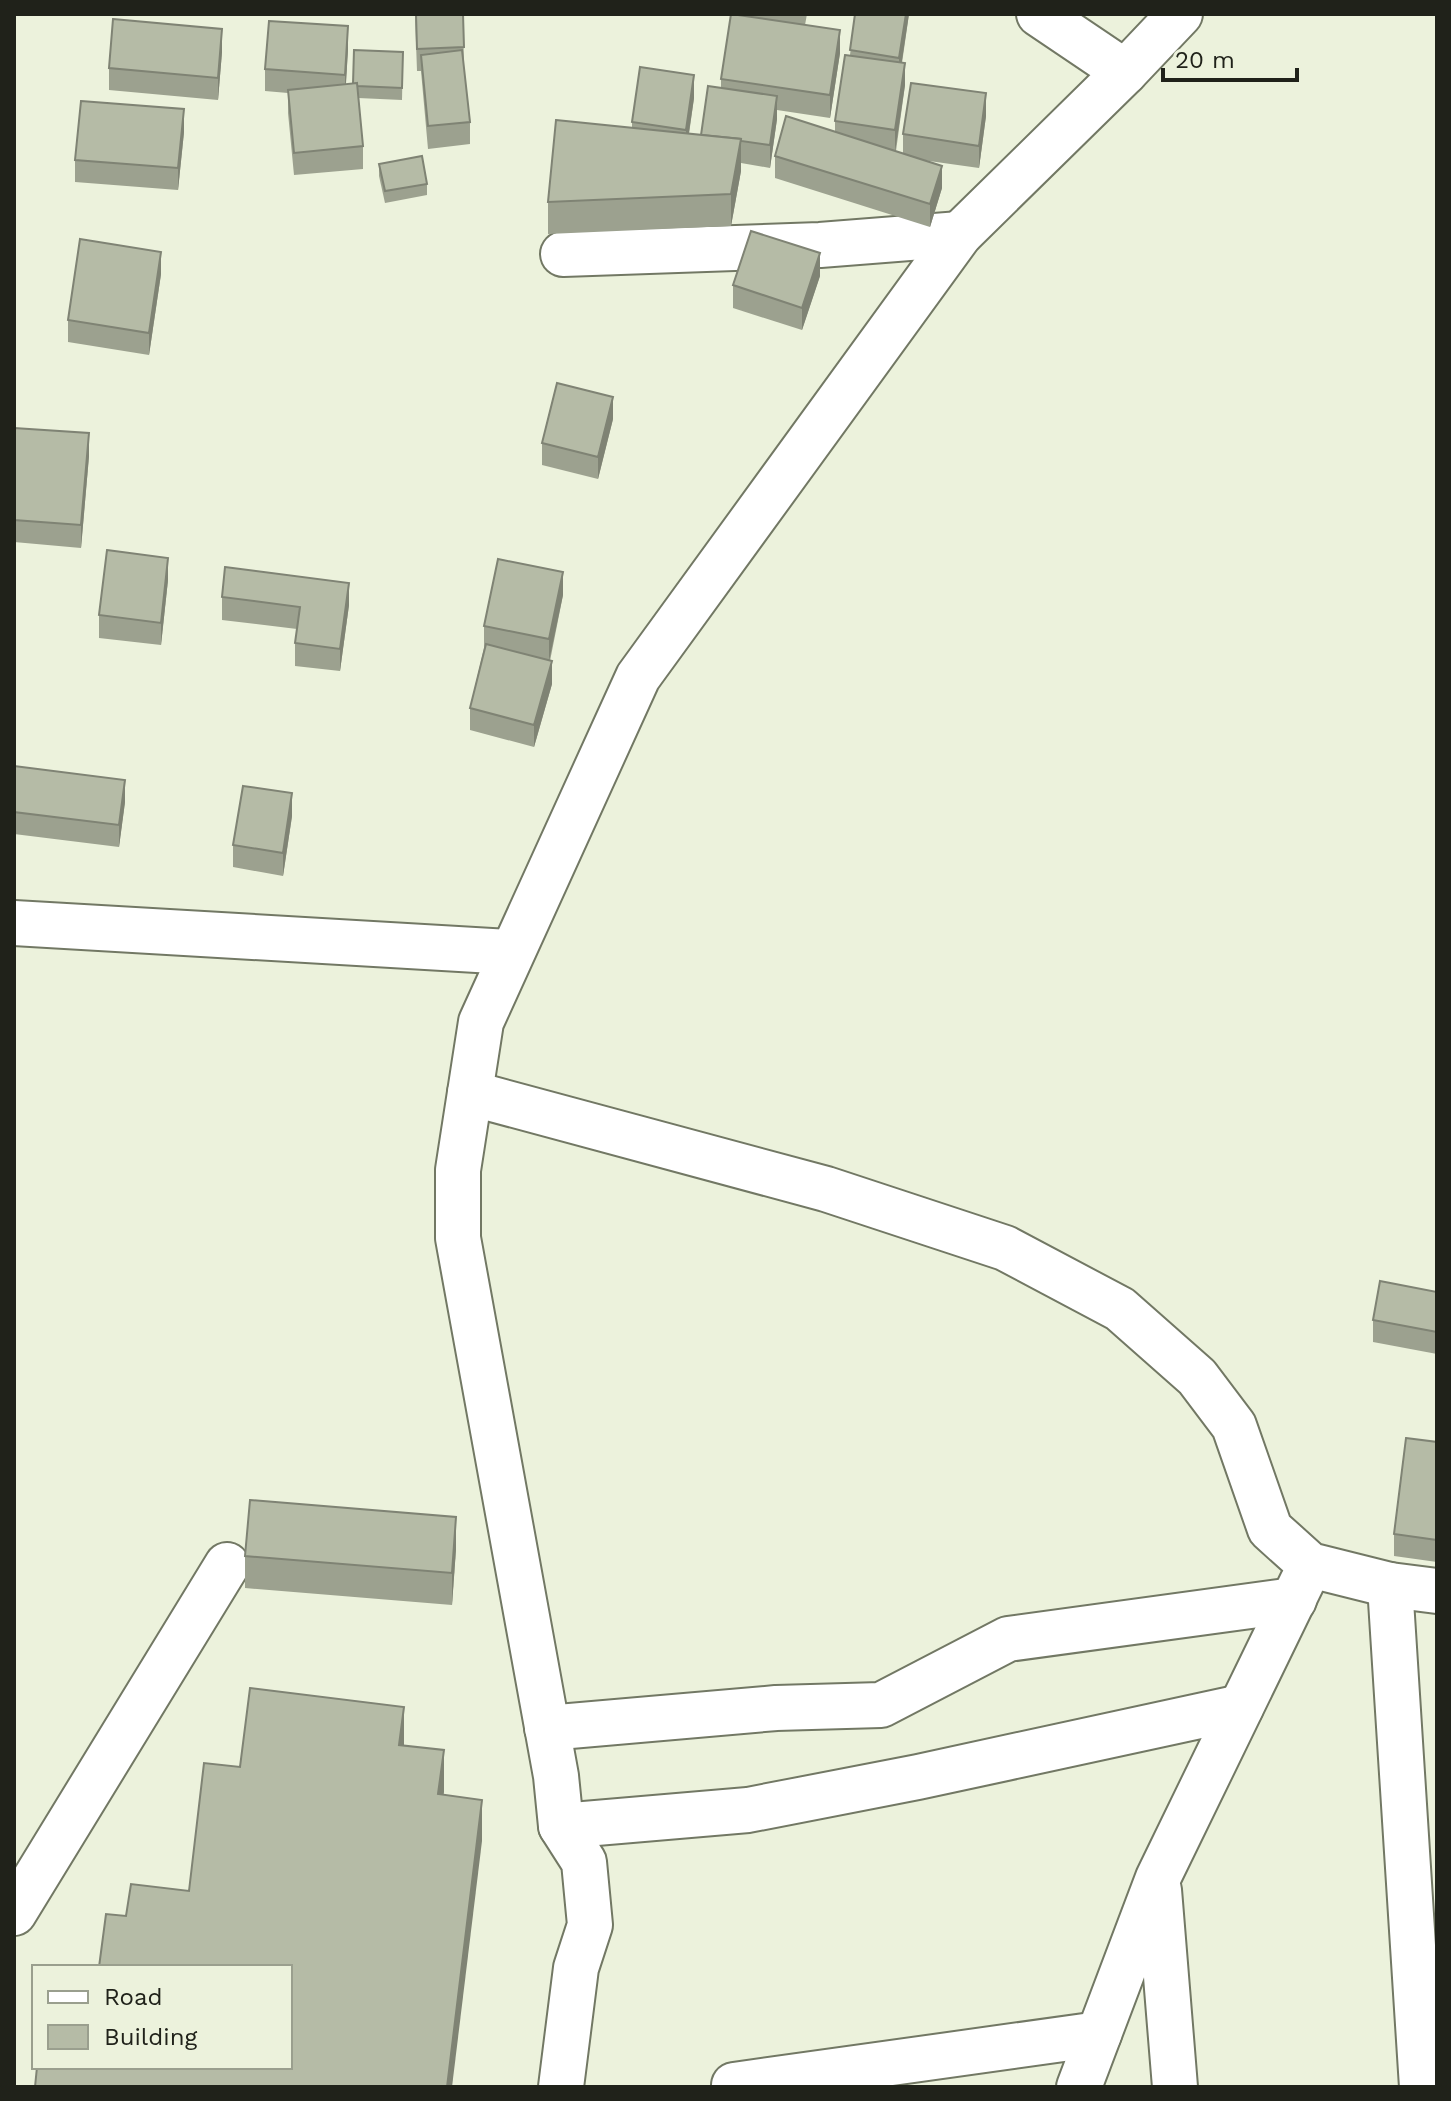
<svg xmlns="http://www.w3.org/2000/svg" width="1451" height="2101" font-family="'Work Sans',sans-serif">
  <style>
    .lines { fill: none; stroke-linecap: round; stroke-linejoin: round }
    .minor-casing { stroke: #727864; stroke-width: 48 }
    .minor { stroke: #fff; stroke-width: 44 }
    .wall { fill: #9ca18f }
    .shaded-wall { fill: #7f8374 }
    .building { fill: #b5bba6; stroke: #7f8374; stroke-width: 2 }
  </style>
  <rect width="100%" height="100%" fill="#ecf2dc"/>
  <g class="lines">
    <defs>
      <g id="minor">
        <path d="M 1125,72 L 1180,14"/>
        <path d="M 563,254 L 820,245 L 960,234"/>
        <path d="M 14,923 L 511,952"/>
        <path d="M 470,1093 L 826,1189 L 1005,1248 L 1120,1309 L 1197,1377 L 1234,1426 L 1270,1529 L 1310,1565 L 1390,1585 L 1437,1591"/>
        <path d="M 1390,1585 L 1422,2087"/>
        <path d="M 547,1728 L 776,1708 L 881,1705 L 1008,1639 L 1294,1600"/>
        <path d="M 561,1826 L 748,1810 L 918,1777 L 1241,1707"/>
        <path d="M 1159,1890 L 1175,2087"/>
        <path d="M 14,1913 L 227,1565"/>
        <path d="M 734,2085 L 1099,2034"/>
        <path d="M 561,2087 L 576,1968 L 590,1925 L 584,1862 L 561,1826 L 556,1776 L 458,1238 L 458,1170 L 481,1022 L 638,677 L 960,234 L 1125,72 L 1039,14"/>
        <path d="M 1079,2087 L 1158,1878 L 1302,1582"/>
      </g>
    </defs>
    <use href="#minor" class="minor-casing"/>
    <use href="#minor" class="minor"/>
  </g>
  <g class="wall">
    <path d="M 415,14 L 463,14 L 464,67 L 470,122 L 470,144 L 428,149 L 421,71 L 417,71 Z"/>
    <path d="M 748,14 L 807,14 L 805,25 L 840,53 L 830,118 L 777,110 L 777,119 L 770,168 L 741,163 L 741,171 L 731,226 L 548,234 L 548,202 L 632,128 L 632,122 L 694,98 L 689,134 L 701,135 L 721,88 L 721,79 L 748,17 Z"/>
    <path d="M 855,14 L 909,14 L 902,63 L 905,85 L 896,151 L 903,153 L 903,134 L 986,116 L 979,168 L 922,160 L 942,188 L 930,227 L 775,178 L 775,156 L 835,132 L 835,121 L 850,55 Z"/>
    <path d="M 348,49 L 346,84 L 353,84 L 403,52 L 402,100 L 358,98 L 363,146 L 363,169 L 294,175 L 288,113 L 288,93 L 265,91 L 265,69 Z"/>
    <path d="M 222,52 L 218,100 L 109,90 L 109,68 Z"/>
    <path d="M 184,132 L 178,190 L 75,182 L 75,160 Z"/>
    <path d="M 379,164 L 427,184 L 427,195 L 385,203 L 379,176 Z"/>
    <path d="M 161,274 L 149,355 L 68,342 L 68,320 Z"/>
    <path d="M 820,276 L 802,330 L 733,308 L 733,285 Z"/>
    <path d="M 613,419 L 598,479 L 542,465 L 542,443 Z"/>
    <path d="M 14,428 L 89,456 L 81,548 L 14,542 Z"/>
    <path d="M 168,580 L 161,645 L 99,638 L 99,615 Z"/>
    <path d="M 563,595 L 550,661 L 552,684 L 534,747 L 470,730 L 470,708 L 484,648 L 484,626 Z"/>
    <path d="M 222,597 L 349,605 L 340,671 L 295,666 L 295,643 L 297,629 L 222,620 Z"/>
    <path d="M 14,766 L 125,802 L 119,847 L 14,834 Z"/>
    <path d="M 292,816 L 283,876 L 233,867 L 233,845 Z"/>
    <path d="M 1437,1292 L 1437,1354 L 1373,1342 L 1373,1320 Z"/>
    <path d="M 1437,1442 L 1437,1562 L 1394,1556 L 1394,1534 Z"/>
    <path d="M 456,1549 L 452,1605 L 245,1588 L 245,1556 Z"/>
  </g>
  <g class="shaded-wall">
    <path d="M 906,14 L 909,14 L 899,80 L 899,58 Z"/>
    <path d="M 348,26 L 348,49 L 345,97 L 345,75 Z"/>
    <path d="M 222,29 L 222,52 L 218,100 L 218,78 Z"/>
    <path d="M 840,30 L 840,53 L 830,118 L 830,95 Z"/>
    <path d="M 905,63 L 905,85 L 895,152 L 895,130 Z"/>
    <path d="M 694,75 L 694,98 L 686,152 L 686,130 Z"/>
    <path d="M 986,93 L 986,116 L 979,168 L 979,146 Z"/>
    <path d="M 777,96 L 777,119 L 770,168 L 770,145 Z"/>
    <path d="M 184,109 L 184,132 L 178,190 L 178,168 Z"/>
    <path d="M 741,139 L 741,171 L 731,226 L 731,194 Z"/>
    <path d="M 942,166 L 942,188 L 930,227 L 930,204 Z"/>
    <path d="M 161,252 L 161,274 L 149,355 L 149,333 Z"/>
    <path d="M 820,253 L 820,276 L 802,330 L 802,308 Z"/>
    <path d="M 613,397 L 613,419 L 598,479 L 598,457 Z"/>
    <path d="M 89,433 L 89,456 L 81,548 L 81,525 Z"/>
    <path d="M 168,558 L 168,580 L 161,645 L 161,623 Z"/>
    <path d="M 563,572 L 563,595 L 549,661 L 549,639 Z"/>
    <path d="M 349,583 L 349,605 L 340,671 L 340,649 Z"/>
    <path d="M 552,661 L 552,684 L 534,747 L 534,725 Z"/>
    <path d="M 125,780 L 125,802 L 119,847 L 119,825 Z"/>
    <path d="M 292,793 L 292,816 L 283,876 L 283,853 Z"/>
    <path d="M 456,1517 L 456,1549 L 452,1605 L 452,1573 Z"/>
    <path d="M 404,1707 L 404,1748 L 399,1745 Z"/>
    <path d="M 444,1750 L 444,1792 L 438,1835 L 438,1794 Z"/>
    <path d="M 482,1800 L 482,1841 L 452,2087 L 447,2087 Z"/>
  </g>
  <g class="building">
    <path d="M 416,14 L 463,14 L 464,47 L 417,49 Z"/>
    <path d="M 731,14 L 840,30 L 830,95 L 721,79 Z"/>
    <path d="M 855,14 L 906,14 L 899,58 L 850,50 Z"/>
    <path d="M 113,19 L 222,29 L 218,78 L 109,68 Z"/>
    <path d="M 269,21 L 348,26 L 345,75 L 265,69 Z"/>
    <path d="M 354,50 L 403,52 L 402,88 L 357,86 L 357,83 L 353,84 Z"/>
    <path d="M 462,50 L 470,122 L 428,126 L 421,55 Z"/>
    <path d="M 845,55 L 905,63 L 895,130 L 835,121 Z"/>
    <path d="M 640,67 L 694,75 L 686,130 L 632,122 Z"/>
    <path d="M 357,83 L 363,146 L 294,153 L 288,90 Z"/>
    <path d="M 911,83 L 986,93 L 979,146 L 903,134 Z"/>
    <path d="M 708,86 L 777,96 L 770,145 L 741,141 L 741,139 L 701,135 Z"/>
    <path d="M 81,101 L 184,109 L 178,168 L 75,160 Z"/>
    <path d="M 786,116 L 942,166 L 930,204 L 775,156 Z"/>
    <path d="M 556,120 L 741,139 L 731,194 L 548,202 Z"/>
    <path d="M 422,156 L 427,184 L 385,191 L 379,164 Z"/>
    <path d="M 751,231 L 820,253 L 802,308 L 733,285 Z"/>
    <path d="M 80,239 L 161,252 L 149,333 L 68,320 Z"/>
    <path d="M 557,383 L 613,397 L 598,457 L 542,443 Z"/>
    <path d="M 14,428 L 89,433 L 81,525 L 14,520 Z"/>
    <path d="M 107,550 L 168,558 L 161,623 L 99,615 Z"/>
    <path d="M 498,559 L 563,572 L 549,639 L 484,626 Z"/>
    <path d="M 225,567 L 349,583 L 340,649 L 295,643 L 300,607 L 222,597 Z"/>
    <path d="M 486,644 L 552,661 L 534,725 L 470,708 Z"/>
    <path d="M 14,766 L 125,780 L 119,825 L 14,812 Z"/>
    <path d="M 243,786 L 292,793 L 283,853 L 233,845 Z"/>
    <path d="M 1380,1281 L 1437,1292 L 1437,1332 L 1373,1320 Z"/>
    <path d="M 1406,1438 L 1437,1442 L 1437,1540 L 1394,1534 Z"/>
    <path d="M 250,1500 L 456,1517 L 452,1573 L 245,1556 Z"/>
    <path d="M 250,1688 L 404,1707 L 399,1745 L 444,1750 L 438,1794 L 482,1800 L 447,2087 L 35,2087 L 37,2067 L 290,2067 L 290,1967 L 99,1967 L 106,1914 L 126,1916 L 131,1884 L 189,1891 L 204,1763 L 240,1767 Z"/>
  </g>
  <rect width="1451" height="2101" fill="none" stroke="#20221a" stroke-width="32"/>
  <rect x="32" y="1965" width="260" height="104" fill="#ecf2dc" stroke="#9a9f8e" stroke-width="2"/>
  <rect x="48" y="1991" width="40" height="12" fill="#ffffff" stroke="#9a9f8e" stroke-width="2"/>
  <text x="104" y="2005" font-size="24" fill="#20221a">Road</text>
  <rect x="48" y="2025" width="40" height="24" fill="#b5bba6" stroke="#9a9f8e" stroke-width="2"/>
  <text x="104" y="2045" font-size="24" fill="#20221a">Building</text>
  <path d="M1163 68v12h134v-12" fill="none" stroke="#20221a" stroke-width="4"/>
  <text x="1175" y="68" font-size="24" fill="#20221a" stroke="#ecf2dc" stroke-width="6" paint-order="stroke">20 m</text>
</svg>
